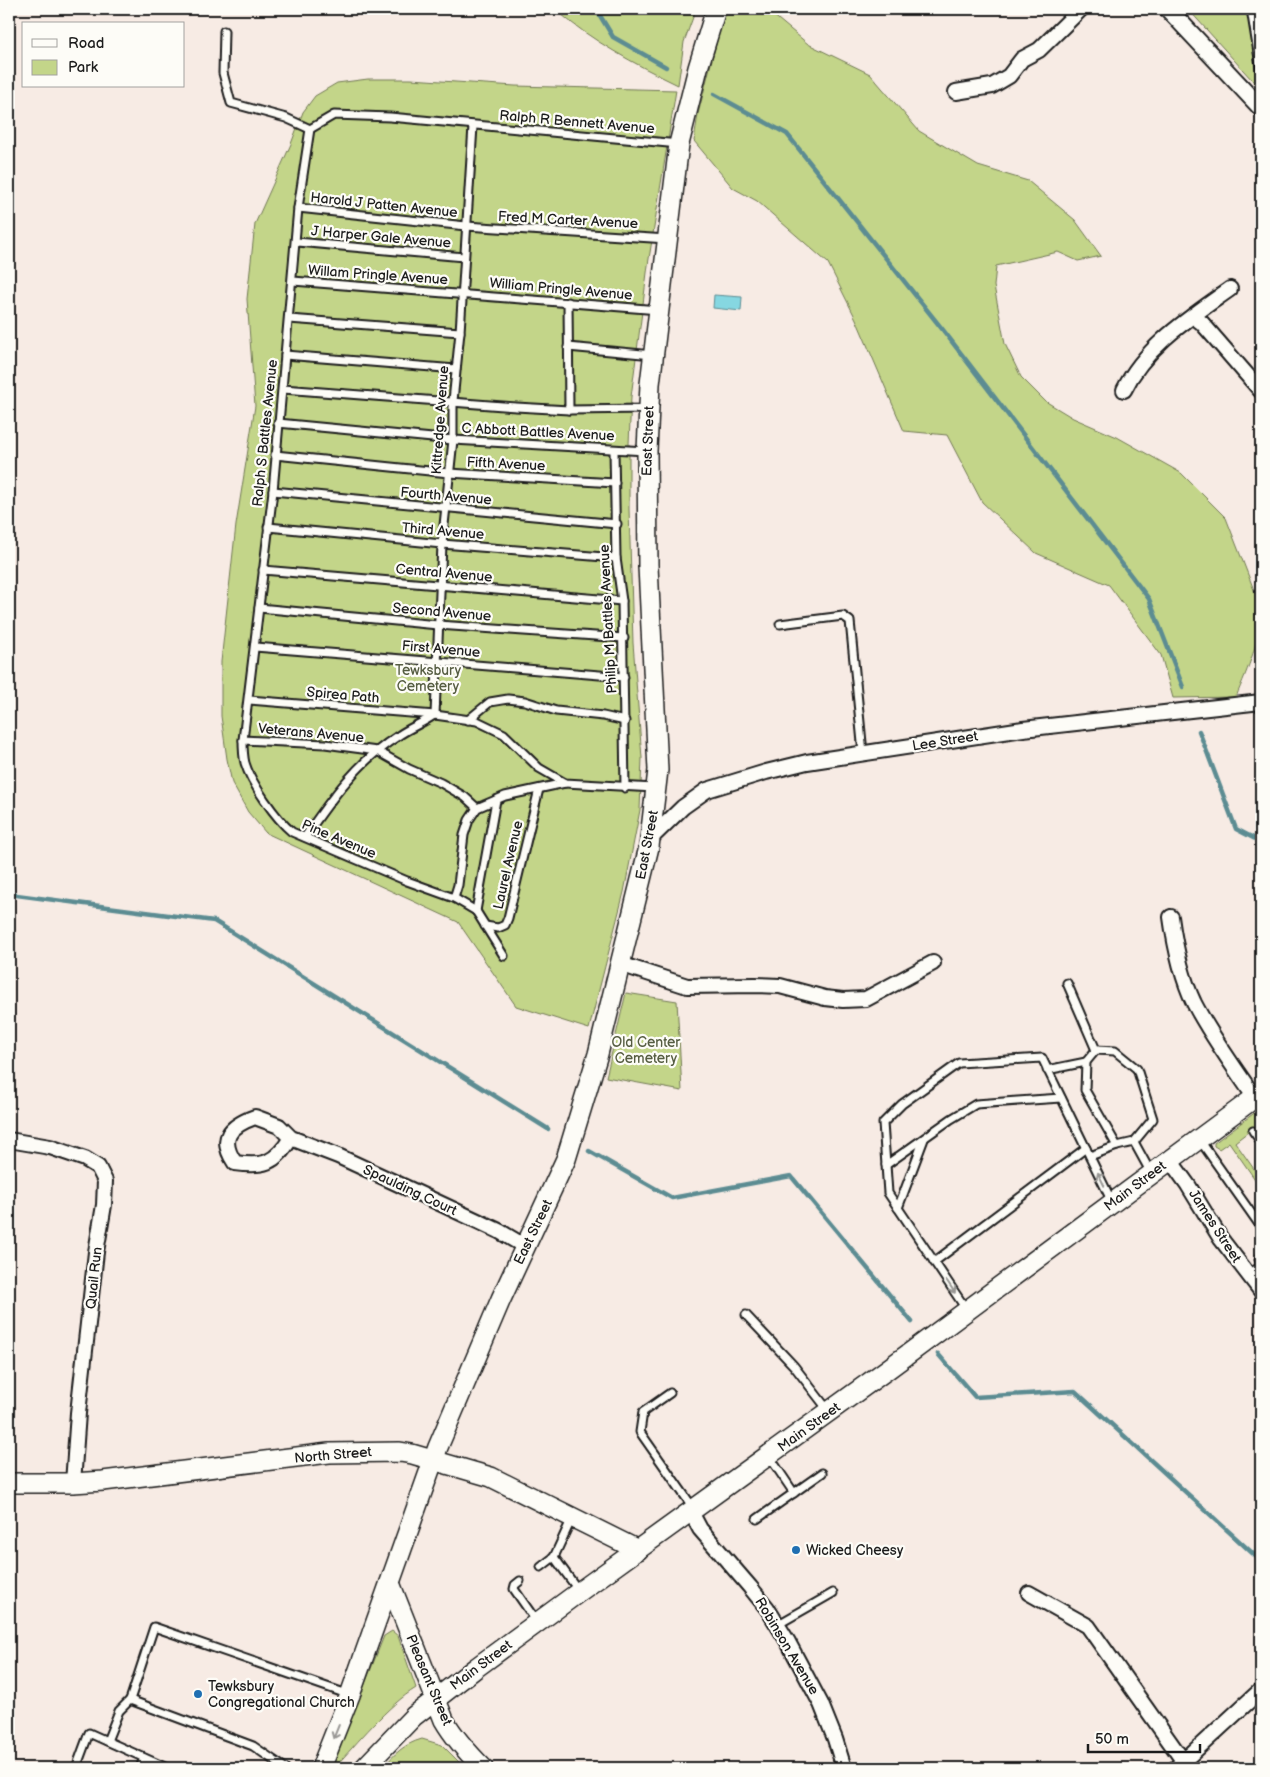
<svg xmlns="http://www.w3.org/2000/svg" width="1270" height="1777" font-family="'Balsamiq Sans',sans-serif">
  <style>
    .green { fill: #c3d589; stroke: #707852 }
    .water { fill: #86d7e1; stroke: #5c8c92 }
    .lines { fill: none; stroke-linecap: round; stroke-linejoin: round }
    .stream { stroke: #5c8c92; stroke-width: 4.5 }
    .service-casing { stroke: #1c1c1c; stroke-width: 11 }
    .minor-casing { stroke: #1c1c1c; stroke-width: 18 }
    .tertiary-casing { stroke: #1c1c1c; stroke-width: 20 }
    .secondary-casing { stroke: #1c1c1c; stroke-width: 22 }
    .service { stroke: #fdfcf7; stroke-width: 7 }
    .minor { stroke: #fdfcf7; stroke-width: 14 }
    .tertiary { stroke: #fdfcf7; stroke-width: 16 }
    .secondary { stroke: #fdfcf7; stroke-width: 19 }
    .oneway { stroke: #989794 }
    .poi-dot { fill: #1f6fb2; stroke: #fdfcf7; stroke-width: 2 }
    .labels { text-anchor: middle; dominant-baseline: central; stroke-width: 4.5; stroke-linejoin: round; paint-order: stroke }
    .street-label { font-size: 14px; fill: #1c1c1c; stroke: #fdfcf7 }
    .park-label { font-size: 14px; fill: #565d42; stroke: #fdfcf7 }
    .poi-label { font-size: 14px; fill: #1c1c1c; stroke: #fdfcf7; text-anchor: start }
  </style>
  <rect width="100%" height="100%" fill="#f7ebe4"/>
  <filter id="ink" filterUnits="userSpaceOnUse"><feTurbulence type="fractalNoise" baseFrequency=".02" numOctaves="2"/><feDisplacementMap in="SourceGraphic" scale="10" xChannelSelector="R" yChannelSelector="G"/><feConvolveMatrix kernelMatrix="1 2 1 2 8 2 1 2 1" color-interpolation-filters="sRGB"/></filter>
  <g filter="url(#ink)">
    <g class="green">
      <path d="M 555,9 L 696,9 L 684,42 L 678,85 C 635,64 591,41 555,9 Z"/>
      <path d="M 725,9 L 761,9 L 772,14 L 808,44 L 870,74 L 919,131 L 978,166 L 1028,181 L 1075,220 L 1101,256 L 1078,261 L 1058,252 L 996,266 L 994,286 L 1005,344 L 1021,377 L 1045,401 L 1073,418 L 1117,437 L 1181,473 L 1226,518 L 1261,608 C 1261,639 1248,668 1236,697 L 1173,698 L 1161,655 L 1109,585 L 1036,553 L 982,502 L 947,435 L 904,431 L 856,319 L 828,263 L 757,201 L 733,188 L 694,141 L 698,114 Z"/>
      <path d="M 1188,9 L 1261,9 L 1261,90 Z"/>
      <path d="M 368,79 L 411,79 L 515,86 L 676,90 L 648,265 L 631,397 L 629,444 L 629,509 L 633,643 L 642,758 L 640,810 L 624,892 L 589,1029 L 516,1006 L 458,922 L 266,833 L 248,812 L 232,783 L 227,759 L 221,716 L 221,662 L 236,525 L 255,406 L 247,299 L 255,224 L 291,144 L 303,112 L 315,96 L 337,83 Z"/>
      <path d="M 626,993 L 677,1001 L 682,1091 L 606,1077 Z"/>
      <path d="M 1261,1108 L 1261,1122 L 1235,1142 L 1261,1179 L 1261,1188 L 1229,1142 L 1219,1149 L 1214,1146 L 1214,1143 Z"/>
      <path d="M 392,1631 L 398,1636 L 416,1688 C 388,1705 357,1743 334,1768 L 325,1768 L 351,1719 L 384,1636 Z"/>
      <path d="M 422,1739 L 442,1745 L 465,1768 L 383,1768 C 394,1754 404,1744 422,1739 Z"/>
    </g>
    <path class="water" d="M 714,295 L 742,297 L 741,311 L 713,308 Z"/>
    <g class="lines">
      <g class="stream">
        <path d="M 596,9 L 613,37 L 666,67"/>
        <path d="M 714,94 L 787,134 L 943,330 L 1149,599 L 1183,687"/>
        <path d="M 1199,731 L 1236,829 L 1261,842"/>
        <path d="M 9,894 L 214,921 L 548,1129"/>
        <path d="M 589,1151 L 672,1198 L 791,1176 L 912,1322"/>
        <path d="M 938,1354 L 975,1397 L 1075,1391 L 1261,1561"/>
      </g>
      <defs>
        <g id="service">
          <path d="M 1251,9 L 1261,71"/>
          <path d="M 224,31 L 223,73 L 231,103 L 286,118 L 310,129"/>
          <path d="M 310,129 L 298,208 L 273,491 L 243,740 C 243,748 243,755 245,763 C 251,783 276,819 292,832 L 407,881 L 454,898 L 476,911"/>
          <path d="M 310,129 L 334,115 L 390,117 L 679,144"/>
          <path d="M 298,208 L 466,226 L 667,239"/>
          <path d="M 297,242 L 464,257"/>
          <path d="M 293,281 L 659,310"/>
          <path d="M 568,302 L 569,410"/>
          <path d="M 289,319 L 460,332"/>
          <path d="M 568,347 L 653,355"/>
          <path d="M 285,355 L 456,369"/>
          <path d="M 283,389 L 516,407 L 569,410 L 649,409"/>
          <path d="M 278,423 L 453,440 L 646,451"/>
          <path d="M 614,450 L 616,558 L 622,601 L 625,788"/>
          <path d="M 275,455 L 449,473 L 615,483"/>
          <path d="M 273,491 L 617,524"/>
          <path d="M 268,527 L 442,544 L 616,558"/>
          <path d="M 263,570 L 622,601"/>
          <path d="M 259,608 L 438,625 L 624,638"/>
          <path d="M 780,624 L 843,616 L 850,621 L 863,753"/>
          <path d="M 255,647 L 624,677"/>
          <path d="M 249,700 L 435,715 L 477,721 L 504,734 L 539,768 L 565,783 L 654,788"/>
          <path d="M 435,715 L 442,544 L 453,440 L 453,401 L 460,332 L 473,126"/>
          <path d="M 468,720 L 490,702 L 508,699 L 525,701 L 556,711 L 603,716 L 625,721"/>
          <path d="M 243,740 L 325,744 L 377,751 L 409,769 L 441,783 L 465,797 L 477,808"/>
          <path d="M 305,837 C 330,800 359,760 398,736 C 409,728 423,723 434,715"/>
          <path d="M 454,898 L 458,885 L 464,835 L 469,820 L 477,808 L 505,796 L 565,783"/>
          <path d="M 476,911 L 496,800"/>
          <path d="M 476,911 L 504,956"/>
          <path d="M 485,926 L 498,928 L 505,925 L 508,918 L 539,789"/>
          <path d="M 1067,983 L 1096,1050"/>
          <path d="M 1047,1070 L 1086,1062"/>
          <path d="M 1253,1131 L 1261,1142"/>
          <path d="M 1199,1139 L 1261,1227"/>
          <path d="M 1134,1142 L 1153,1119 L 1137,1069 L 1115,1051 L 1096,1050 L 1086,1062 L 1085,1090 L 1117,1146 L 1134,1142 L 1151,1173"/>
          <path d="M 1090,1156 L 1117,1146"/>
          <path d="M 886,1165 L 951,1119 L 976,1104 L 1061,1098"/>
          <path d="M 898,1208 L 924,1139"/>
          <path d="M 1261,1256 L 1259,1260 L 1261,1263"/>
          <path d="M 934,1262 L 1086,1148"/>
          <path d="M 1248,1275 L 1261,1266"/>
          <path d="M 966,1309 L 888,1193 L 883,1123 L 902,1104 L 959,1063 L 1042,1058 L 1112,1202"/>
          <path d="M 746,1315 L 794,1366 L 828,1410"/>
          <path d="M 670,1393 L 643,1412 L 640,1432 L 694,1509"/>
          <path d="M 769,1456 L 794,1493"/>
          <path d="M 757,1519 L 822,1473"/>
          <path d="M 554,1557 L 579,1591"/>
          <path d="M 541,1567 L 554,1557 L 572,1518"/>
          <path d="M 520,1581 L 515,1585 L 514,1589 L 537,1622"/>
          <path d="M 777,1625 L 833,1593"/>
          <path d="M 107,1741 L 119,1711 L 130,1700"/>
          <path d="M 76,1768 L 89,1733 L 167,1768"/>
          <path d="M 140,1768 L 144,1758"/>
          <path d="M 285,1768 L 253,1746 L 130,1700 L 154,1627 L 350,1695"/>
        </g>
        <g id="minor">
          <path d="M 956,92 L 992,86 L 1009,76 L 1022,59 L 1039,50 L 1081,9"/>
          <path d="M 1193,316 L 1202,323 L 1261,391"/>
          <path d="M 1124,390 C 1145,346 1191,317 1230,289"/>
          <path d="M 650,839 L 683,807 L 707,790 L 766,772 L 807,762 L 1023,729 L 1261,702"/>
          <path d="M 1171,917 C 1175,946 1181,976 1194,1003 C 1211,1036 1234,1067 1255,1098"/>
          <path d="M 620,964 L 687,986 L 755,985 L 780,986 L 825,998 L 843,1000 L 866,999 L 933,963"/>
          <path d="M 291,1138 C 275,1164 263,1167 235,1163 C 218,1138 230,1126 255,1117 L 279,1126 L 291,1138 L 338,1156 L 435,1201 L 499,1231 L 526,1247"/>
          <path d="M 9,1140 L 50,1147 L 85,1159 L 98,1167 L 105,1181 L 104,1205 L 96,1252 L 78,1413 L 73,1483"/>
          <path d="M 1170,1160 L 1188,1185 L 1221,1239 L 1261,1291"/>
          <path d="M 691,1512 L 700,1529 L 750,1587 L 767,1608 L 788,1642 L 821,1704 L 835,1739 L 844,1768"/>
          <path d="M 1029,1593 L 1088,1626 L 1184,1762"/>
          <path d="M 1176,1768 L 1261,1690"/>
        </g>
        <path id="tertiary" d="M 1168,9 L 1261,108"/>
        <g id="secondary">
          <path d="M 9,1483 L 73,1483 L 103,1481 L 329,1453 L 400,1452 L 412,1454 L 491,1477 L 638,1550"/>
          <path d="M 390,1583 L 444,1720 C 455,1739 468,1753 483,1768"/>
          <path d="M 321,1768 L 350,1695 L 438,1447 L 501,1299 L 566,1159 L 598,1054 L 649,847 L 658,770 L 648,566 L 647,451 L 650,384 L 679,144 L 698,68 L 716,9"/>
          <path d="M 364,1768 L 414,1716 L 477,1667 L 579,1592 L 888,1369 L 1261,1093"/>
        </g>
      </defs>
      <use href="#service" class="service-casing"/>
      <use href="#minor" class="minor-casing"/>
      <use href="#tertiary" class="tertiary-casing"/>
      <use href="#secondary" class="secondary-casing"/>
      <use href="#service" class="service"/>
      <use href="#minor" class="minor"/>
      <use href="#tertiary" class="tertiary"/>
      <use href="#secondary" class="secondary"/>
    </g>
    <defs><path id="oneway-shaft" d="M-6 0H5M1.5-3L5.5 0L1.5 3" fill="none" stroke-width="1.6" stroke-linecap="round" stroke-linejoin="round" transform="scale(1.25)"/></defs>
    <g class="oneway">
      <use href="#oneway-shaft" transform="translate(1101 1179) rotate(-116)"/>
      <use href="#oneway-shaft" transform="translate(951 1287) rotate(56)"/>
      <use href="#oneway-shaft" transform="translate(336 1732) rotate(112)"/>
    </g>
  </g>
  <g class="poi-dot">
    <circle cx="796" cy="1550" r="5"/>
    <circle cx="198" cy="1694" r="5"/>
  </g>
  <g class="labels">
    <g class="street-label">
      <text transform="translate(577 122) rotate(5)">Ralph R Bennett Avenue</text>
      <text transform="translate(384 205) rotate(6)">Harold J Patten Avenue</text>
      <text transform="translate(568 220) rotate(3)">Fred M Carter Avenue</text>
      <text transform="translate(381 237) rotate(5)">J Harper Gale Avenue</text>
      <text transform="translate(378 275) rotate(4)">Willam Pringle Avenue</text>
      <text transform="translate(561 289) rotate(5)">William Pringle Avenue</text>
      <text transform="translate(440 420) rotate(-86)">Kittredge Avenue</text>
      <text transform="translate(538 432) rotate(3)">C Abbott Battles Avenue</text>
      <text transform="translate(265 433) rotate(-84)">Ralph S Battles Avenue</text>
      <text transform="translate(648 441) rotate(-88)">East Street</text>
      <text transform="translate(506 464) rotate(3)">Fifth Avenue</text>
      <text transform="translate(446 496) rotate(5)">Fourth Avenue</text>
      <text transform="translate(443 531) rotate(5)">Third Avenue</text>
      <text transform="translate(444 573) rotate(5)">Central Avenue</text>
      <text transform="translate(442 612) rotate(5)">Second Avenue</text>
      <text transform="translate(608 619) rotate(-93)">Philip M Battles Avenue</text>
      <text transform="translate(441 649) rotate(5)">First Avenue</text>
      <text transform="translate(343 695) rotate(5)">Spirea Path</text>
      <text transform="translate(311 733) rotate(5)">Veterans Avenue</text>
      <text transform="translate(945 741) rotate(-9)">Lee Street</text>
      <text transform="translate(339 839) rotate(23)">Pine Avenue</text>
      <text transform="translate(647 845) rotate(-79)">East Street</text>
      <text transform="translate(508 865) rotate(-77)">Laurel Avenue</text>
      <text transform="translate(1135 1186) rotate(-37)">Main Street</text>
      <text transform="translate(410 1190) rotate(25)">Spaulding Court</text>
      <text transform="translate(1215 1226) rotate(57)">James Street</text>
      <text transform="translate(533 1232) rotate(-64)">East Street</text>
      <text transform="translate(94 1278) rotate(-84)">Quail Run</text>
      <text transform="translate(809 1427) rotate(-36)">Main Street</text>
      <text transform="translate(333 1455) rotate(-5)">North Street</text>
      <text transform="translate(787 1646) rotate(59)">Robinson Avenue</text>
      <text transform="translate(481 1665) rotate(-37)">Main Street</text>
      <text transform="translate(429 1680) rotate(67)">Pleasant Street</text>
    </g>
    <g class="park-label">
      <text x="428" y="670">Tewksbury<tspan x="428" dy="16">Cemetery</tspan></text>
      <text x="646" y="1042">Old Center<tspan x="646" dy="16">Cemetery</tspan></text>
    </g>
    <g class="poi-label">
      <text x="806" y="1550">Wicked Cheesy</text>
      <text x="208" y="1686">Tewksbury<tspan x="208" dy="16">Congregational Church</tspan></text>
    </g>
  </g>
  <rect width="1270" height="1777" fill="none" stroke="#fdfcf7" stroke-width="30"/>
  <rect x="15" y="15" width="1240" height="1747" fill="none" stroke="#1c1c1c" stroke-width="2" filter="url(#ink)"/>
  <rect x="22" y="22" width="162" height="65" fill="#fdfcf7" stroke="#a3a29f"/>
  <rect x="32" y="39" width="25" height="8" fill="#fdfcf7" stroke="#a3a29f"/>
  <text x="68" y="48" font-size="15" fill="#1c1c1c">Road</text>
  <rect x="32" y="60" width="25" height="15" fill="#c3d589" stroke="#a3a29f"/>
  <text x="68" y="72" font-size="15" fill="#1c1c1c">Park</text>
  <path d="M1088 1744v8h112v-8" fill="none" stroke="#1c1c1c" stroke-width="2.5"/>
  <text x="1095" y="1744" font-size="15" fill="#1c1c1c" stroke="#fdfcf7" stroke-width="4" paint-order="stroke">50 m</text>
</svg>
